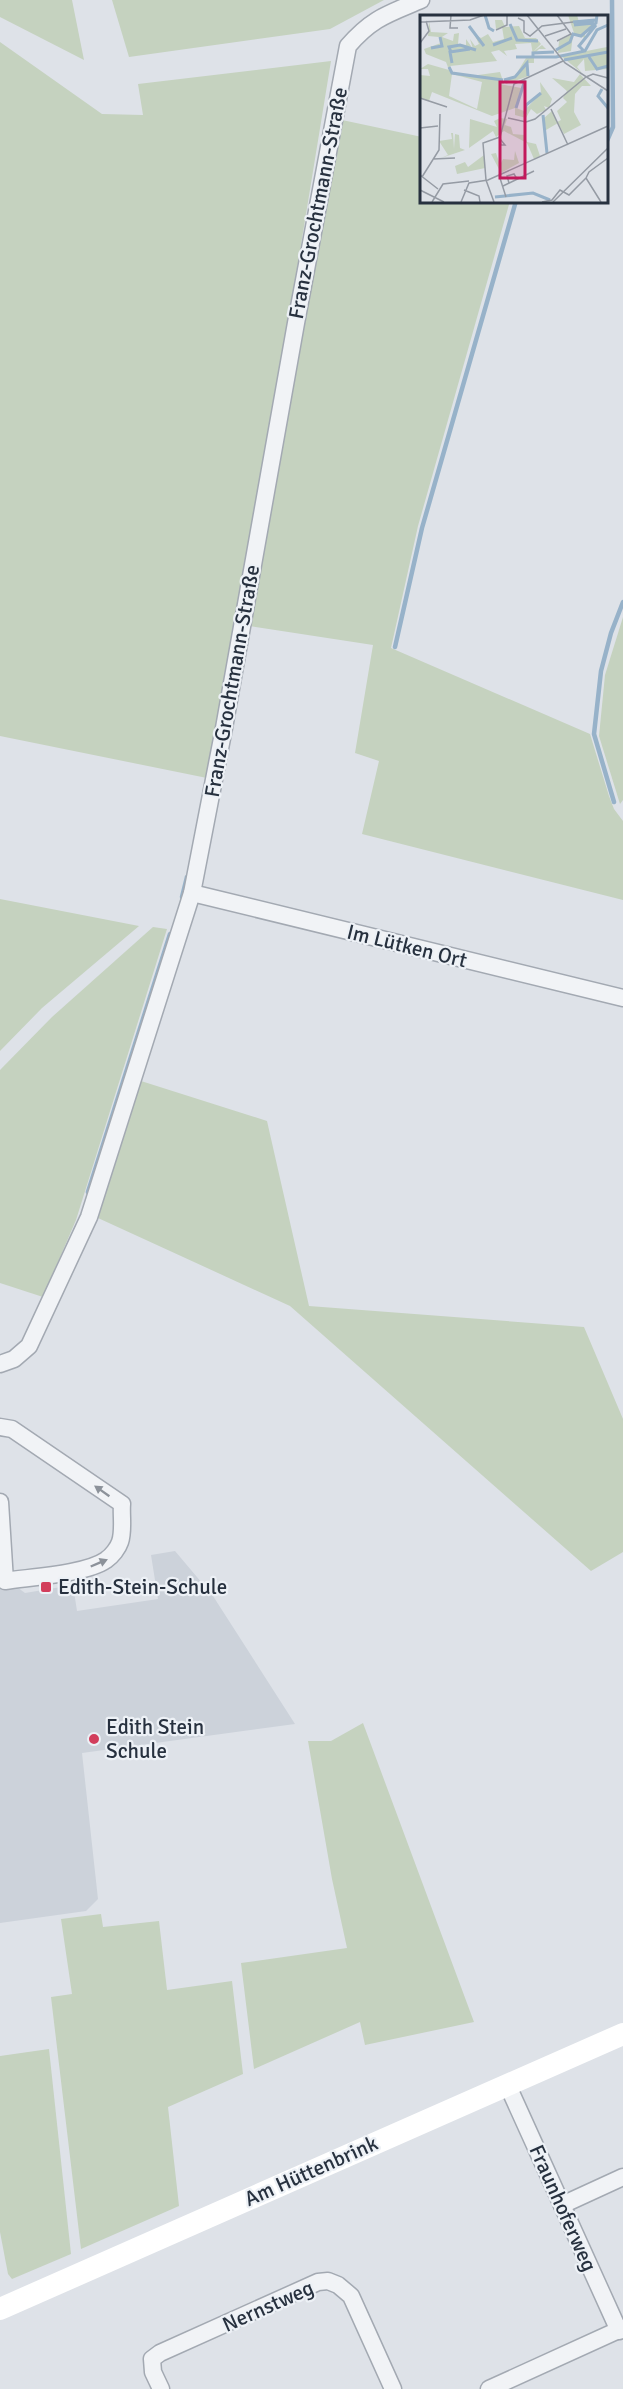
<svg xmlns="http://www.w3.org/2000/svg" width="623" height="2389" font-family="Signika,sans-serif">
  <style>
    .built { fill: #ccd2da }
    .green { fill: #c5d2bf }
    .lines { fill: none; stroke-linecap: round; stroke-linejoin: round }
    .stream { stroke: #97b2c9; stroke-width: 4.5 }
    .street-casing { stroke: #a3a9b2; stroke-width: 19 }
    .street { stroke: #f1f3f6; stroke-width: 16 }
    .secondary { stroke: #fff; stroke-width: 22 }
    .oneway { fill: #8c929a }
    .poi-dot { fill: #d23e5c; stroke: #edf1f6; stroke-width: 2 }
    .labels { text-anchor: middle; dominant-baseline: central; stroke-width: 4.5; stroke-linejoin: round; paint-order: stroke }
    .street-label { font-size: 21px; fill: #27313f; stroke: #edf1f6 }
    .poi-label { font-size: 21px; fill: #27313f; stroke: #edf1f6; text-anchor: start }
    .inset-river { fill: none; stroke: #97b2c9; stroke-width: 3 }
    .inset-road { fill: none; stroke: #959ba4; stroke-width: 1.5 }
    .view { fill: #c2185b; fill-opacity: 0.15; stroke: #c2185b; stroke-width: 3 }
    .inset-edge { fill: none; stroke: #27313f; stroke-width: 3 }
  </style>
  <rect width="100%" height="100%" fill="#dee2e8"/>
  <path class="built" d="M 175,1551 L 213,1596 L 295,1724 L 82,1753 L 98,1899 L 86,1911 L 0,1923 L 0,1589 L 17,1587 L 25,1593 L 73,1585 L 77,1611 L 158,1599 L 151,1555 Z"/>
  <g class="green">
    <path d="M 0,0 L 72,0 L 84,60 L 0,17 Z"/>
    <path d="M 112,0 L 384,0 L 330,29 L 129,57 Z"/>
    <path d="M 0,42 L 102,114 L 143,115 L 138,84 L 331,61 L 290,312 L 207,778 L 0,736 Z"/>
    <path d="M 342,120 L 422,137 L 422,201 L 510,201 L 418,526 L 391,648 L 590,734 L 609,796 L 614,809 L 623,821 L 623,900 L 362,834 L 379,761 L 355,753 L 373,645 L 249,626 Z"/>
    <path d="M 623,617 L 623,800 L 620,804 L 599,736 L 605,675 Z"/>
    <path d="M 0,899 L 139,926 L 42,1008 L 0,1051 Z"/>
    <path d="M 153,927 L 167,929 L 76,1220 L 43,1297 L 0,1283 L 0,1070 L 52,1017 Z"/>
    <path d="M 141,1081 L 267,1121 L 309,1306 L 584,1327 L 623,1419 L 623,1552 L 591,1571 L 290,1306 L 98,1218 Z"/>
    <path d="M 363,1723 L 474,2022 L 365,2045 L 360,2022 L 254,2069 L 241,1963 L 347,1948 L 332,1879 L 308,1741 L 331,1741 Z"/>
    <path d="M 101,1914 L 103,1927 L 159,1921 L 167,1990 L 232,1981 L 243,2074 L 168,2107 L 179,2206 L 81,2249 L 51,1997 L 72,1994 L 61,1919 Z"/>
    <path d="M 49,2049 L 71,2254 L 12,2279 L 8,2274 L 0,2232 L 0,2056 Z"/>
  </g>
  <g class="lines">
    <g class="stream">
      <path d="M 606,143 L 613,127 L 612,0"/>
      <path d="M 395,647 L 422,528 L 516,201"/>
      <path d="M 614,802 L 594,734 L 601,671 L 611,633 L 623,602"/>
      <path d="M 182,897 L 187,877"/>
      <path d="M 88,1192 L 170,934"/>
    </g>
    <defs>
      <g id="street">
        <path d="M 192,893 L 623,998"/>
        <path d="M 0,1364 L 14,1359 L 29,1346 L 89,1217 L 192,893 L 224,728 L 296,323 L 348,46 C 372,18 388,14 421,0"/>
        <path d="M 0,1427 L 12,1429 L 122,1504 C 121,1515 124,1531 120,1542 C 118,1548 112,1556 106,1560 C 86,1574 31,1577 5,1581 L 0,1502"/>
        <path d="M 508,2086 L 619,2331"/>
        <path d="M 562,2205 L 623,2177"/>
        <path d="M 161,2389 L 153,2372 L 152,2359 L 160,2353 L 318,2282 L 328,2281 L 338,2285 L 351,2296 L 393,2389"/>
        <path d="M 489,2389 L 623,2328"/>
      </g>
    </defs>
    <use href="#street" class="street-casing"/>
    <use href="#street" class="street"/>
    <path class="secondary" d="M 0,2309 L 623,2034"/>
  </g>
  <defs><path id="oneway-solid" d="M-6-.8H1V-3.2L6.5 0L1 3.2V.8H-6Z" transform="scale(1.5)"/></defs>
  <g class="oneway">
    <use href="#oneway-solid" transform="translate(102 1491) rotate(-145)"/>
    <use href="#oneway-solid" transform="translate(99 1563) rotate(-23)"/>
  </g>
  <g class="poi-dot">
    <rect x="40" y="1581" width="12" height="12" rx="3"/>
    <circle cx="94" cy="1739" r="6"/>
  </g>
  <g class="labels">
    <g class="street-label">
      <text transform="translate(318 203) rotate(-79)">Franz-Grochtmann-Straße</text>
      <text transform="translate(232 681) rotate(-80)">Franz-Grochtmann-Straße</text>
      <text transform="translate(407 946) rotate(14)">Im Lütken Ort</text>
      <text transform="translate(311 2171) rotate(-24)">Am Hüttenbrink</text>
      <text transform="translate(563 2208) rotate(66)">Fraunhoferweg</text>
      <text transform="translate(268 2306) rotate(-24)">Nernstweg</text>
    </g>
    <g class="poi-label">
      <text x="58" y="1587">Edith-Stein-Schule</text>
      <text x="106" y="1727">Edith Stein<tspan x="106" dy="24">Schule</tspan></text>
    </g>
  </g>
  <g transform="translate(420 15)">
    <rect width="188" height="188" fill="#dee2e8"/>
    <path d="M 148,0 L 157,0 L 159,7 L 176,8 L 165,16 L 165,23 L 153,19 L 151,36 L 138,38 L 139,26 L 154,18 ZM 75,5 L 82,5 L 85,12 L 99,11 L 105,23 L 116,23 L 121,29 L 113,37 L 122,30 L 126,34 L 119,34 L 113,40 L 111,28 L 95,29 L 97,34 L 84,36 L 87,41 L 79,35 L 71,37 L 77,46 L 30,51 L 32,57 L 51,61 L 80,57 L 84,69 L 80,69 L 101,73 L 96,93 L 104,96 L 121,78 L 120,67 L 132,84 L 129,93 L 124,91 L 126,95 L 117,99 L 111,94 L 106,103 L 95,100 L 95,93 L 72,101 L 12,77 L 9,86 L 0,83 L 0,60 L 10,61 L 8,54 L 0,54 L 8,49 L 29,55 L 26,47 L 6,39 L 4,34 L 21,28 L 19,22 L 8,21 L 9,6 L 11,17 L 28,18 L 22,22 L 33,26 L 34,19 L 39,18 L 38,29 L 46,30 L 46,24 L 53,34 L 50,24 L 55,31 L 59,29 L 54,19 L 61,23 L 68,19 L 73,27 L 84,24 L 82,12 L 76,14 ZM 32,59 L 62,67 L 57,94 L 29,81 ZM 187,32 L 187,54 L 165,56 L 164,44 L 157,52 L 162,58 L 141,41 ZM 106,43 L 114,43 L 114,48 L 108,48 L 109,61 L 86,69 L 84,64 L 95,61 ZM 160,59 L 171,71 L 162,71 L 155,79 L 154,97 L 161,110 L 144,119 L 138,108 L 126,115 L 124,103 L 132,96 L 137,107 L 141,105 L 137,96 L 147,87 L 143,83 L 147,76 L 132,63 L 154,67 ZM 80,103 L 87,104 L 85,110 L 91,112 L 93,119 L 104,120 L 107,127 L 116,129 L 120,141 L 114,144 L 107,128 L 84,116 L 76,122 L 73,116 L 49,133 L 50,104 L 77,112 L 74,106 ZM 31,118 L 33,118 L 34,134 L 35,119 L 39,120 L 40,133 L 45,135 L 21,143 L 28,140 L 19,126 L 32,124 ZM 95,136 L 99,148 L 81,158 L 71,139 L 76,138 L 80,150 L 83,144 L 94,145 ZM 64,140 L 65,153 L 37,159 L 35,151 L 45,147 L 48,152 Z" fill="#c5d2bf" fill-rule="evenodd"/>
    <path class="inset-river" d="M 65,0 L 69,13 L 74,16M 153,7 L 175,5M 90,9 L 97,25 L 118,26M 154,10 L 174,8M 49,11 L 64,31M 73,30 L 92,23M 11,33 L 22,31 L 20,22M 136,35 L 150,27 L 153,19 L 161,21 L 176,8 L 177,0M 164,36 L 159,31 L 176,10M 31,37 L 29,32 L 40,30 L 56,35M 96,42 L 136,42 L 165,36 L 177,15 L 188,10M 113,42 L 113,38 L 134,37M 169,42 L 177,54 L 188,51M 144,45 L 188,37M 32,48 L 30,37 L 50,34M 29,52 L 32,58 L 83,65M 84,65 L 95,62 L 107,48 L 108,61M 182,74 L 178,81 L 188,93M 96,93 L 105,65M 105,99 L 106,90 L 121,78M 123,100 L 127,138M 75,182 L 113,178 L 130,185"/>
    <path class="inset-road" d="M 31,0 L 30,13 L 38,13M 107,0 L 145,48 L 188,76M 98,3 L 104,6 L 104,17 L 110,21 L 122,11 L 153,7M 0,7 L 50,5 L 64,0M 76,15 L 87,10 L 87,0M 125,21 L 146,14M 137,26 L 151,19 L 137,0M 0,28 L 9,16 L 6,6M 166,62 L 173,59 L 188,63M 0,83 L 27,92M 131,94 L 148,130M 88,103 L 106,107 L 115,104 L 166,62M 0,113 L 18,111M 80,124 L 85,130 L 81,130 L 80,126 L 80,122 L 94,69 L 143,46M 13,144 L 35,143M 0,160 L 18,174M 79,160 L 86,182M 2,162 L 19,135 L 20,99M 166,163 L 169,157 L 188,143M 166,163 L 181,187M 89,168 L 87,161 L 94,159 L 97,164M 83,171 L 114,156M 0,175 L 24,187M 44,175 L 59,181 L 60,187M 12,187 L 23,169 L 49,166M 41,187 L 49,168 L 68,165 L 188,111M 74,187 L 66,165 L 63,128 L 80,122M 122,187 L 132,185 L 140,175 L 149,180 L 166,163M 133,187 L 188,133"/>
    <path class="view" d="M 80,67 L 105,67 L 105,163 L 80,163 Z"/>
    <rect width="188" height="188" class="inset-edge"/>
  </g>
</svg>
